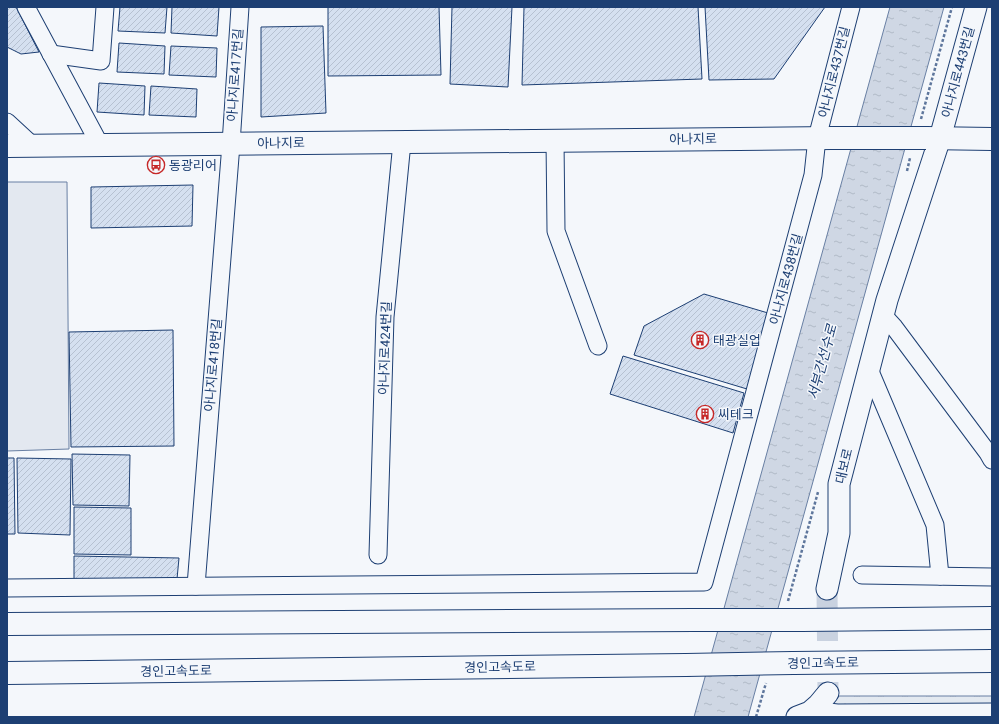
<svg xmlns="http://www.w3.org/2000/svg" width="999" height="724" font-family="Roboto,'Noto Sans KR',sans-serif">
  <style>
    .park { fill: url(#park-tufts); stroke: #687fa3 }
    .parking { fill: #e3e8f0; stroke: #687fa3 }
    .water { fill: url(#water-ripples); stroke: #687fa3 }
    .building { fill: url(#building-hatch); stroke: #1d3f73 }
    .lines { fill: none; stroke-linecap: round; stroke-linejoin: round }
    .tertiary-tunnel { stroke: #c9d2e0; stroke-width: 21; stroke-dasharray: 21 10; stroke-linecap: butt }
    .minor-casing { stroke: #1d3f73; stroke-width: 19 }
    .tertiary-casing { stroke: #1d3f73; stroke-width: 23 }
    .primary-casing { stroke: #1d3f73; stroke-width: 24 }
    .motorway-casing { stroke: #1d3f73; stroke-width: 24 }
    .path { stroke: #5e769c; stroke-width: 2.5; stroke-dasharray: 3 2; stroke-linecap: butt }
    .minor { stroke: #f4f7fb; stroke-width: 17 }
    .tertiary { stroke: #f4f7fb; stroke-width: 21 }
    .primary { stroke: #f4f7fb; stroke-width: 22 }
    .motorway { stroke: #f4f7fb; stroke-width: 22 }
    .primary-bridge-casing { stroke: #1d3f73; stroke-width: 24; stroke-linecap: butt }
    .motorway-bridge-casing { stroke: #1d3f73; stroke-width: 24; stroke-linecap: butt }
    .primary-bridge { stroke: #f4f7fb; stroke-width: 22 }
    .motorway-bridge { stroke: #f4f7fb; stroke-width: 22 }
    .labels { text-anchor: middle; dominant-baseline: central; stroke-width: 3; stroke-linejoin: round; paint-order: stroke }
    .street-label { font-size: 13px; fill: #1d3f73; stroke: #f4f7fb }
    .poi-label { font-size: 13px; fill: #1d3f73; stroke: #f4f7fb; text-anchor: start }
    .water-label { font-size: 14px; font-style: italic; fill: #1d3f73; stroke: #f4f7fb }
  </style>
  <defs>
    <pattern id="park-tufts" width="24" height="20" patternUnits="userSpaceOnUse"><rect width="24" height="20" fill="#e3e9f0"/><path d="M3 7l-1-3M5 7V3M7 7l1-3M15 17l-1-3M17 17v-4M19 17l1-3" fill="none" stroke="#c2c9d1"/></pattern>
    <pattern id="water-ripples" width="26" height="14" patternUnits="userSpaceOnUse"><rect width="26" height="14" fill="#cfd7e4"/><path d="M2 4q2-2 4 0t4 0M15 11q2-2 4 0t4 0" fill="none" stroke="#b1bac7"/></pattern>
    <pattern id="building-hatch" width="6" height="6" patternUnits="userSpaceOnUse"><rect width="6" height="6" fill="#d5e0f0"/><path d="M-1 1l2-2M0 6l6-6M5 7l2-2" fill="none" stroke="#b6c1d1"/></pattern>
  </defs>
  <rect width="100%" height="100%" fill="#f4f7fb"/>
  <path class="park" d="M 839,696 L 992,696 L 992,717 L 826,711 Z"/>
  <path class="parking" d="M 7,182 L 67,182 L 69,449 L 7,451 Z"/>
  <path class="water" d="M 890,7 L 944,7 L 748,717 L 694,717 Z"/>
  <g class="building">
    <path d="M 7,7 L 16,7 L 39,52 L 21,54 L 7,47 Z"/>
    <path d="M 120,7 L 167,7 L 165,33 L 118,31 Z"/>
    <path d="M 172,7 L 219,7 L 217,36 L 171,33 Z"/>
    <path d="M 328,7 L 439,7 L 441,75 L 328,76 Z"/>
    <path d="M 452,7 L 512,7 L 508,87 L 450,84 Z"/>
    <path d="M 524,7 L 698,7 L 702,79 L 522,85 Z"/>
    <path d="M 705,7 L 825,7 L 774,79 L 709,80 Z"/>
    <path d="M 323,26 L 326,113 L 261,117 L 261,27 Z"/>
    <path d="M 119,43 L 165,46 L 164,74 L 117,72 Z"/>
    <path d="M 171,46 L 217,48 L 216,77 L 169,75 Z"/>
    <path d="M 99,83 L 145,86 L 144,115 L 97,112 Z"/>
    <path d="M 151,86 L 197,89 L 196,117 L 149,115 Z"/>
    <path d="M 193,185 L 192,226 L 91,228 L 91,187 Z"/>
    <path d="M 704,294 L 768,313 L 747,389 L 634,355 L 644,326 Z"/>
    <path d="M 173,330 L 174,446 L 71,447 L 69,332 Z"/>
    <path d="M 623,356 L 744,393 L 733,433 L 610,394 Z"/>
    <path d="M 72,454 L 130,455 L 129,506 L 73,505 Z"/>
    <path d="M 7,458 L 14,458 L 15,534 L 7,534 Z"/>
    <path d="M 17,458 L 71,459 L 70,535 L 18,533 Z"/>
    <path d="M 74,507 L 131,508 L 131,555 L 74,554 Z"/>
    <path d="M 74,556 L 179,558 L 177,579 L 74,579 Z"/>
  </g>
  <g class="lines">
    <path class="tertiary-tunnel" d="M 827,589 L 828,693"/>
    <defs>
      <g id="minor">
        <path d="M 26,7 L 100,145"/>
        <path d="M 51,54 L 101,61 L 105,7"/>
        <path d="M 7,122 L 33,146"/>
        <path d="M 555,140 L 556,231 L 598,346"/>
        <path d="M 883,315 L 894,327 L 988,453 L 992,460"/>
        <path d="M 869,369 L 935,525 L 940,576"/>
        <path d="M 378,555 L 385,317 L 402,142"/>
        <path d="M 862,575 L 992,577"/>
        <path d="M 196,586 L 231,144 L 240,7"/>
        <path d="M 7,588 L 704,582 L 813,175 L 817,138 L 851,7"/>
        <path d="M 813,710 L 837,713 L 992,712"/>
      </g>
      <g id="tertiary">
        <path d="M 827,589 L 839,533 L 839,484 L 887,300 L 940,138 L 976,7"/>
        <path d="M 797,717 L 810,712 L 818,705 L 828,693"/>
      </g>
      <g id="primary">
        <path d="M 926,138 L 992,139"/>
        <path d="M 7,146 L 832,138"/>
      </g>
      <g id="motorway">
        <path d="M 802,620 L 992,618"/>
        <path d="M 7,624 L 694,620"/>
        <path d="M 793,663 L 992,661"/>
        <path d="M 7,673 L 686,665"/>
      </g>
    </defs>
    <use href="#minor" class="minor-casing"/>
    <use href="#tertiary" class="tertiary-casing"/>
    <use href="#primary" class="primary-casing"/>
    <use href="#motorway" class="motorway-casing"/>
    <g class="path">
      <path d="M 921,119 L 952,7"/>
      <path d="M 907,171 L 910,158"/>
      <path d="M 788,601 L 818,492"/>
      <path d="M 756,717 L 766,683"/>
    </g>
    <use href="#minor" class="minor"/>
    <use href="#tertiary" class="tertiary"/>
    <use href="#primary" class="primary"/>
    <use href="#motorway" class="motorway"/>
    <defs>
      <path id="primary-bridge" d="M 832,138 L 926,138"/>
      <g id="motorway-bridge">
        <path d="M 694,620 L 802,620"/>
        <path d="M 686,665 L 793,663"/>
      </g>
    </defs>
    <use href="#primary-bridge" class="primary-bridge-casing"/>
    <use href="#motorway-bridge" class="motorway-bridge-casing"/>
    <use href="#primary-bridge" class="primary-bridge"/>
    <use href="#motorway-bridge" class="motorway-bridge"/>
  </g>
  <defs>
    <symbol id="bus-ring" viewBox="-11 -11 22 22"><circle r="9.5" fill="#f4f7fb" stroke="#c62828" stroke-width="1.5"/><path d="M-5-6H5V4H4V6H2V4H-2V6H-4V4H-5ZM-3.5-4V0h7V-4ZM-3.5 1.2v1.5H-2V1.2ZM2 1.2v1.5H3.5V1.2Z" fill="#c62828"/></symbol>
    <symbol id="building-ring" viewBox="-11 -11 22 22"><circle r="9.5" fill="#f4f7fb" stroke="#c62828" stroke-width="1.5"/><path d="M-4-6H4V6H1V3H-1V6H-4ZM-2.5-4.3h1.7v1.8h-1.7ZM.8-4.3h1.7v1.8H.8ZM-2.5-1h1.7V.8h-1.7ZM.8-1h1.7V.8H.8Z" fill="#c62828"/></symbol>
  </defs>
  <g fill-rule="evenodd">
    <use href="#bus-ring" x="146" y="155" width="20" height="20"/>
    <use href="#building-ring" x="690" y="330" width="20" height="20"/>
    <use href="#building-ring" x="695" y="404" width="20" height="20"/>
  </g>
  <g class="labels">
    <g class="street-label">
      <text transform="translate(834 72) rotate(-76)">아나지로437번길</text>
      <text transform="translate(958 72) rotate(-75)">아나지로443번길</text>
      <text transform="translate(235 75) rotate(-86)">아나지로417번길</text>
      <text transform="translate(693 139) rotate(-1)">아나지로</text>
      <text transform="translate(281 143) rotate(-1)">아나지로</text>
      <text transform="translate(786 279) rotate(-75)">아나지로438번길</text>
      <text transform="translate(385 348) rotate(-88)">아나지로424번길</text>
      <text transform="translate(213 365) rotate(-85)">아나지로418번길</text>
      <text transform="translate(844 466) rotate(-77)">대보로</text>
      <text transform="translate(823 663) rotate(-1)">경인고속도로</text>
      <text transform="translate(500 667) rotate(-1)">경인고속도로</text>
      <text transform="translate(176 671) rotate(-1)">경인고속도로</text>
    </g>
    <g class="poi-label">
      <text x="169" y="165">동광리어</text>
      <text x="713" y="340">태광실업</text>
      <text x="718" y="414">씨테크</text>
    </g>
    <g class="water-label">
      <text transform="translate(822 362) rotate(-75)">서부간선수로</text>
    </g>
  </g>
  <rect width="999" height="724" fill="none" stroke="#1d3f73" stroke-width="16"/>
</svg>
